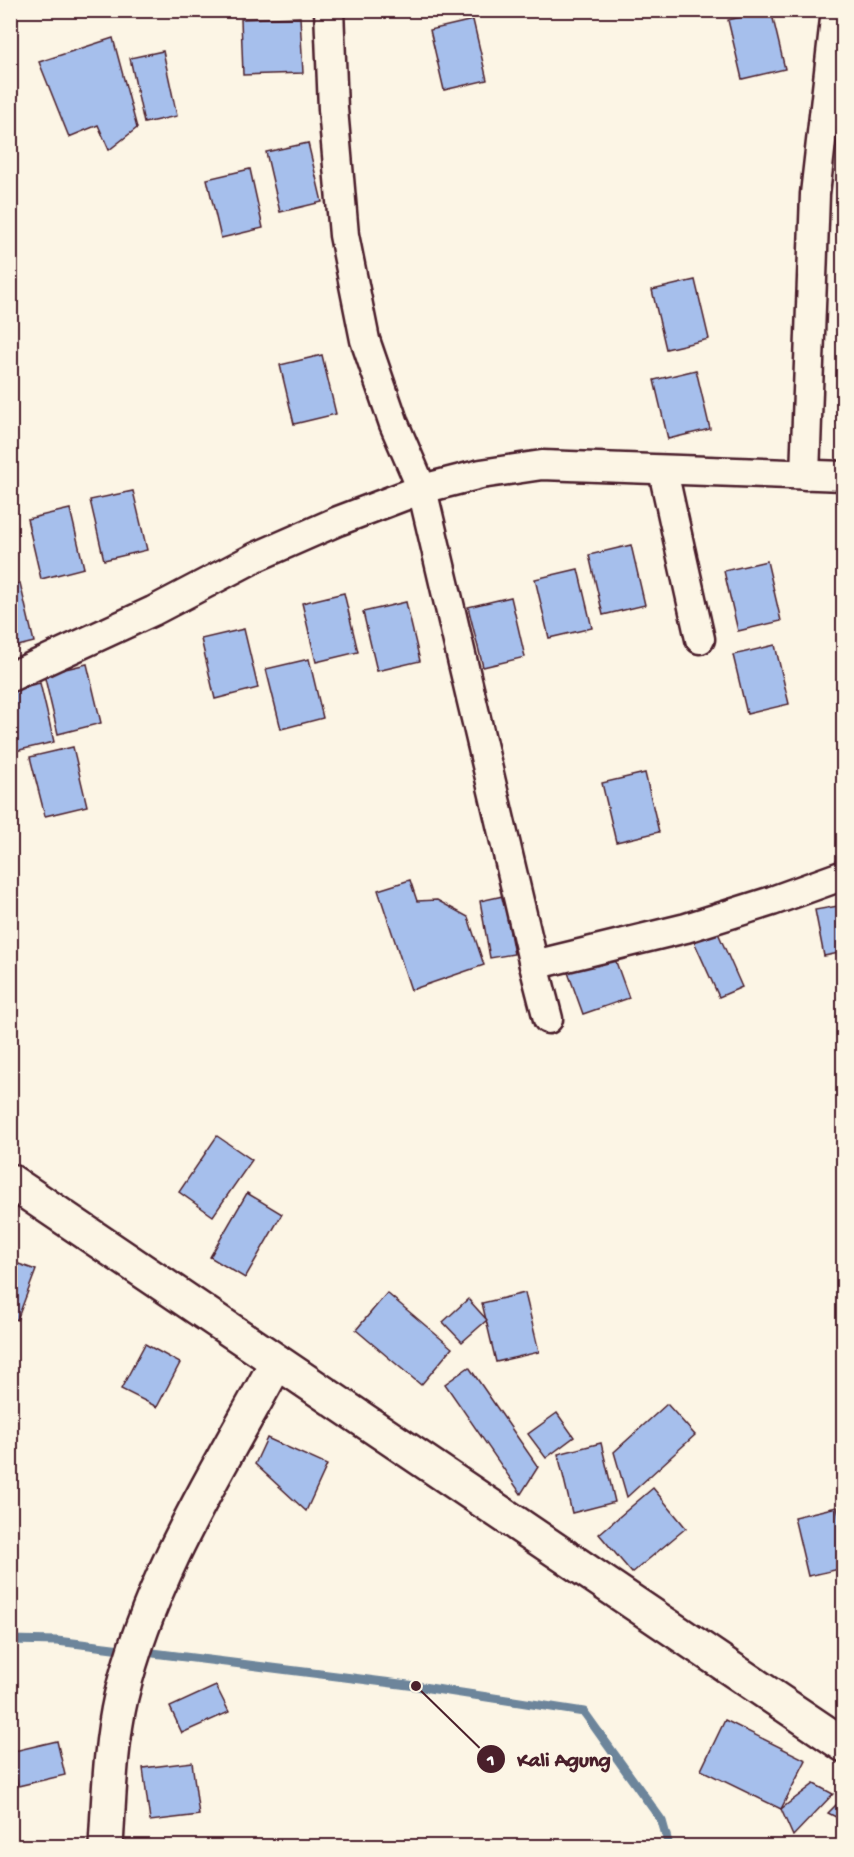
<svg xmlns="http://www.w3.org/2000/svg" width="854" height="1857" font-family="'Gochi Hand',sans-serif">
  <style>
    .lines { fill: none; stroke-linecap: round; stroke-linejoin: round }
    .stream { stroke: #6d859b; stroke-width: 9 }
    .building { fill: #a6bfec; stroke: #4a1f2b; stroke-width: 1.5 }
    .street-casing { stroke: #4a1f2b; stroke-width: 33 }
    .secondary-casing { stroke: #4a1f2b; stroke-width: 38 }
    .primary-casing { stroke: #4a1f2b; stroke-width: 38 }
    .street { stroke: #fcf5e5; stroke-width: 28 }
    .secondary { stroke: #fcf5e5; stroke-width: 33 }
    .primary { stroke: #fcf5e5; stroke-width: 33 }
    .leader { fill: none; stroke: #4a1f2b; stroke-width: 2 }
    .callout-dot { fill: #4a1f2b; stroke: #fcf5e5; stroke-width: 2 }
    .mark-label { font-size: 18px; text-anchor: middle; font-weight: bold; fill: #fff }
    .callout-label { font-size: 21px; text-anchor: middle; font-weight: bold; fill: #4a1f2b; stroke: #fcf5e5; stroke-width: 4.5; stroke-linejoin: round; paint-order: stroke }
  </style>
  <rect width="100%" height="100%" fill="#fcf5e5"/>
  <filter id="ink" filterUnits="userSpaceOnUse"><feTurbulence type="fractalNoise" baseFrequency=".0167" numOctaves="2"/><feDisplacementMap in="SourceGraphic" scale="12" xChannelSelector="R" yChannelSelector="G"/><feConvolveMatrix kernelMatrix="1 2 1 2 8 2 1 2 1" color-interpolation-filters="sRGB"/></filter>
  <g filter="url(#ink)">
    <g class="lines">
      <path class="stream" d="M 10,1640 L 57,1641 L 416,1686 L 584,1712 L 662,1821 L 669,1846"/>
    </g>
    <g class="building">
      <path d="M 771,10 L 785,69 L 742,79 L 728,20 Z"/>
      <path d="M 300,17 L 303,73 L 243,75 L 241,19 Z"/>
      <path d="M 473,20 L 487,80 L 444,90 L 430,30 Z"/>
      <path d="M 113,38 L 137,128 L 109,150 L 98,125 L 69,137 L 39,62 Z"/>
      <path d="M 163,51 L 177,116 L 144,123 L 130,58 Z"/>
      <path d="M 308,143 L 322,202 L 280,212 L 266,152 Z"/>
      <path d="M 250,169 L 263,228 L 221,238 L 207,179 Z"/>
      <path d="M 695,280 L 709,339 L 666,349 L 652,290 Z"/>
      <path d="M 322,355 L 336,414 L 294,424 L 280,365 Z"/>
      <path d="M 696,370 L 710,429 L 668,439 L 654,380 Z"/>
      <path d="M 133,491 L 147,550 L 104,560 L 90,500 Z"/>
      <path d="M 70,509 L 84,568 L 41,579 L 27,519 Z"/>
      <path d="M 631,545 L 645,605 L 603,615 L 589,555 Z"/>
      <path d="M 767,561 L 781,621 L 738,631 L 724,571 Z"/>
      <path d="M 578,569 L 592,628 L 549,638 L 535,579 Z"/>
      <path d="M 20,583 L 34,642 L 10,648 L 10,585 Z"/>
      <path d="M 344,593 L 358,652 L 316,662 L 302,603 Z"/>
      <path d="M 511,597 L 525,657 L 483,667 L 468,607 Z"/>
      <path d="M 406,602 L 420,661 L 377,671 L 363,612 Z"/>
      <path d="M 244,629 L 258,688 L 215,699 L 201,639 Z"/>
      <path d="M 775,645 L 789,704 L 747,714 L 733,655 Z"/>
      <path d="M 309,659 L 323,718 L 281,729 L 266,669 Z"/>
      <path d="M 87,664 L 101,723 L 58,734 L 44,674 Z"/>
      <path d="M 40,683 L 54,742 L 11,752 L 10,690 Z"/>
      <path d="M 73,747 L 87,806 L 45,816 L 30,757 Z"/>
      <path d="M 645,773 L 659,832 L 616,842 L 602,783 Z"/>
      <path d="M 410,880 L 417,901 L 437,900 L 468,917 L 484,965 L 411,990 L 378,890 Z"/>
      <path d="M 503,896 L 514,954 L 490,958 L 480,901 Z"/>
      <path d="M 844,905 L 844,952 L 824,956 L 815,910 Z"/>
      <path d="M 715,926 L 742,987 L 719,997 L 692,937 Z"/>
      <path d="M 611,948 L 629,998 L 583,1014 L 565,964 Z"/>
      <path d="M 217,1136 L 252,1160 L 213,1216 L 179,1192 Z"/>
      <path d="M 247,1193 L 282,1214 L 245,1278 L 210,1257 Z"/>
      <path d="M 10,1261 L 36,1270 L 17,1320 L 10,1317 Z"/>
      <path d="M 387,1293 L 452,1348 L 421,1385 L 356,1330 Z"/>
      <path d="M 525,1293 L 539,1352 L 496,1362 L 482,1303 Z"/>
      <path d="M 468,1299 L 487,1320 L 462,1342 L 443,1322 Z"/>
      <path d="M 145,1344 L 180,1363 L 157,1407 L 121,1389 Z"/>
      <path d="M 469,1367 L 538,1467 L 521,1494 L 445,1384 Z"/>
      <path d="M 667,1404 L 695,1435 L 627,1497 L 614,1452 Z"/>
      <path d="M 557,1413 L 574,1437 L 546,1458 L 528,1434 Z"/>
      <path d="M 267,1438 L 327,1465 L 306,1511 L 255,1464 Z"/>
      <path d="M 601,1443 L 615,1502 L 572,1513 L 558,1454 Z"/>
      <path d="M 653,1488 L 686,1528 L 632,1573 L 599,1534 Z"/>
      <path d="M 837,1507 L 844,1535 L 844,1568 L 808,1576 L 794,1517 Z"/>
      <path d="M 216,1686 L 229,1712 L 182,1733 L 170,1707 Z"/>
      <path d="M 725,1720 L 806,1760 L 781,1809 L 701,1770 Z"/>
      <path d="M 57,1741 L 65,1775 L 18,1786 L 10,1752 Z"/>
      <path d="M 192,1762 L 199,1815 L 150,1821 L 143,1768 Z"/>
      <path d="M 814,1784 L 833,1794 L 793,1836 L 781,1809 Z"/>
      <path d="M 840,1801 L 844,1803 L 844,1821 L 828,1813 Z"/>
    </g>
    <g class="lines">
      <defs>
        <g id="street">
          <path d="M 329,10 L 333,109 L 344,235 L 365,340 L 394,424 L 422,489 L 534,965 L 686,928 L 772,901 L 844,875"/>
          <path d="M 663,471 L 700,639"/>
          <path d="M 805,475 L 815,194 L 836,10"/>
          <path d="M 10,677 L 153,611 L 256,557 L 338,521 L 422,489 L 481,474 L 542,465 L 844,476"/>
          <path d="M 534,965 L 548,1019"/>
        </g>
        <path id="secondary" d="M 106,1846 C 109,1797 110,1745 121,1697 C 150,1576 218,1470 277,1362"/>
        <path id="primary" d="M 10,1181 L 844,1745"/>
      </defs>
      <use href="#street" class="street-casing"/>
      <use href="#secondary" class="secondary-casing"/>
      <use href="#primary" class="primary-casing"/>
      <use href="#street" class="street"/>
      <use href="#secondary" class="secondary"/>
      <use href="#primary" class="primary"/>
    </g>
  </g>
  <path class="leader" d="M416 1686L491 1759"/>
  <g class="callout-dot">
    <circle cx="416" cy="1686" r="6"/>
    <circle cx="491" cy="1759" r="15"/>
  </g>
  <g class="mark-label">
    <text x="491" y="1765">1</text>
  </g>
  <g class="callout-label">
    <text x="564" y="1766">Kali Agung</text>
  </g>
  <rect width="854" height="1857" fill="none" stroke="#fcf5e5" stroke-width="36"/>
  <rect x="18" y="18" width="818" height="1821" fill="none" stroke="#4a1f2b" stroke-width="2" filter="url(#ink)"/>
</svg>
